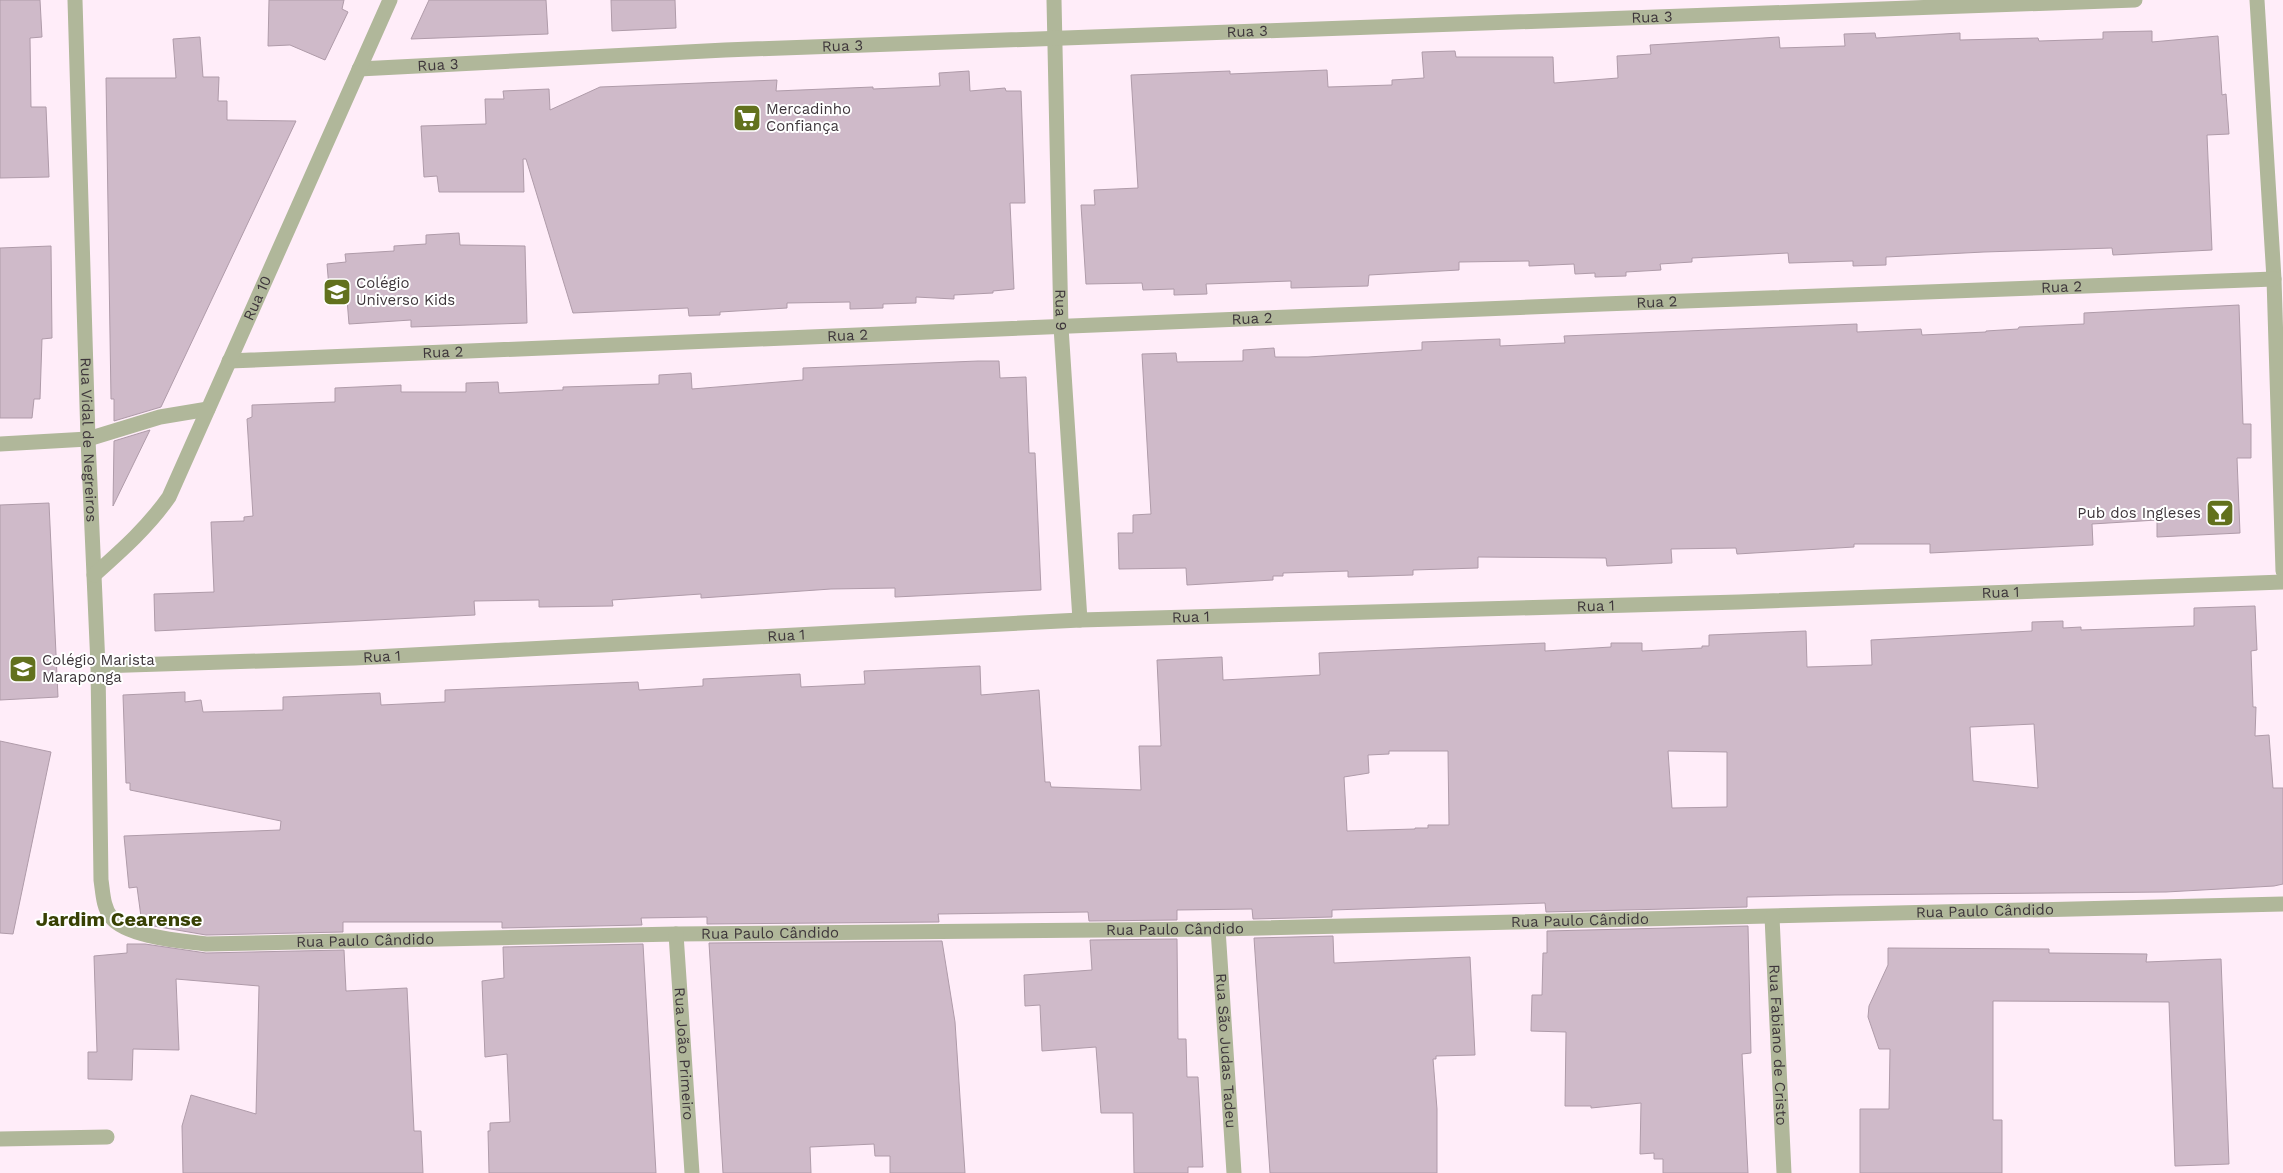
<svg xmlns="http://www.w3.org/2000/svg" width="2283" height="1173" font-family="'Work Sans',sans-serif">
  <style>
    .building { fill: #cfbac9; stroke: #af9ba9; fill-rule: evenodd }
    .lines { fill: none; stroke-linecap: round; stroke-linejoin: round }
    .minor { stroke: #b0b79a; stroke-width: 15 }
    .labels { text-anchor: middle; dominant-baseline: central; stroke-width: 4; stroke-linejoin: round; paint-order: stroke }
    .street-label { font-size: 15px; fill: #3e363b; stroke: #fff }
    .poi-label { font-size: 15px; fill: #3e363b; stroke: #fff; text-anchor: start }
    .district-label { font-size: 20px; font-weight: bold; fill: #384104; stroke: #fff }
  </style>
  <rect width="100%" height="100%" fill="#ffedf9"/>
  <g class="building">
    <path d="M 0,0 L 40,0 L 42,37 L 30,38 L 31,107 L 46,107 L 49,177 L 0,178 Z"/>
    <path d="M 269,0 L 344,0 L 342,9 L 348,12 L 325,60 L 290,45 L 268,46 Z"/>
    <path d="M 429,0 L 546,0 L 548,34 L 411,39 Z"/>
    <path d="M 611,0 L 675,0 L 676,28 L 612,31 Z"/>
    <path d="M 2152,31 L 2152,42 L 2218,36 L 2222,95 L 2226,94 L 2229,134 L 2207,135 L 2212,250 L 2113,255 L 2112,248 L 1984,252 L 1886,257 L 1886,265 L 1853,266 L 1853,261 L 1789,263 L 1788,253 L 1692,258 L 1692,262 L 1660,264 L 1661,270 L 1626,272 L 1626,276 L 1595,277 L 1595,273 L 1575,274 L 1574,264 L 1529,266 L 1529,261 L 1459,262 L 1459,270 L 1369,275 L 1368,286 L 1291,288 L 1291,281 L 1206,284 L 1207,294 L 1174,295 L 1174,289 L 1143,290 L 1142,283 L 1086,284 L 1081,205 L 1095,205 L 1094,190 L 1138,188 L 1131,75 L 1230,71 L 1230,74 L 1327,70 L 1328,87 L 1392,85 L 1392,80 L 1424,78 L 1422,52 L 1455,51 L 1456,57 L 1553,57 L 1554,83 L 1618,78 L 1617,56 L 1651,54 L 1650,45 L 1779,37 L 1780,48 L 1845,46 L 1844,34 L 1875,33 L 1876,38 L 1960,33 L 1960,40 L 2038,38 L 2039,41 L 2103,39 L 2103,32 Z"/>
    <path d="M 200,37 L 203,77 L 219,77 L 218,101 L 227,101 L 227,120 L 296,121 L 161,407 L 114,421 L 114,399 L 111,399 L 106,78 L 176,78 L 173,39 Z"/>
    <path d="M 969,71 L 970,91 L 1005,88 L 1006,91 L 1021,91 L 1025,203 L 1010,203 L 1014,289 L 993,291 L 993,293 L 954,295 L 954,299 L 916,297 L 916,303 L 883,304 L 883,308 L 850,309 L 850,302 L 787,303 L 787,308 L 720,312 L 720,315 L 689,316 L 688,308 L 573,313 L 526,159 L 523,159 L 524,192 L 439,192 L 437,176 L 424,177 L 421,126 L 486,124 L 485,99 L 504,99 L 503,91 L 549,89 L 550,110 L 600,87 L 777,80 L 776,91 L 873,87 L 873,89 L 940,86 L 939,73 Z"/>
    <path d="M 459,233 L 460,245 L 525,246 L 527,323 L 411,327 L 411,320 L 349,324 L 347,299 L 330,300 L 327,264 L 346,262 L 345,254 L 394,251 L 394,246 L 426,244 L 426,235 Z"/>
    <path d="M 51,246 L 52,338 L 42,339 L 40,399 L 34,399 L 32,418 L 0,418 L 0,248 Z"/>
    <path d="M 2239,305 L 2243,424 L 2251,424 L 2251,458 L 2237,458 L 2240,533 L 2157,537 L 2157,520 L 2092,524 L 2093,545 L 1930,553 L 1930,544 L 1854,544 L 1854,547 L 1737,554 L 1736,548 L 1671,549 L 1672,563 L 1607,566 L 1606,558 L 1478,557 L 1478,568 L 1413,570 L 1413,575 L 1348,577 L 1348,571 L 1283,573 L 1283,576 L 1273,576 L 1273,580 L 1187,585 L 1186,568 L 1119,569 L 1118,533 L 1133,533 L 1133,515 L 1151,514 L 1142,354 L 1176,353 L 1177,362 L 1243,361 L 1243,350 L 1274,348 L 1275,357 L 1308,357 L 1422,350 L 1422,342 L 1500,339 L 1500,346 L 1565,343 L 1564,336 L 1857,324 L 1857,332 L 1921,329 L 1922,335 L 1986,332 L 1986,331 L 2018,329 L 2019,327 L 2084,324 L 2084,313 Z"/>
    <path d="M 978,361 L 999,361 L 1000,378 L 1026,377 L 1029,453 L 1035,453 L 1041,590 L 895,597 L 895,588 L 831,589 L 701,598 L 701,594 L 612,600 L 613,606 L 539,607 L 539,600 L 474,601 L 475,615 L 155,631 L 154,594 L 214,592 L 211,522 L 244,521 L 244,517 L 253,516 L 247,419 L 252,417 L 252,405 L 335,402 L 335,388 L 401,385 L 401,392 L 466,392 L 466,383 L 498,382 L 499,393 L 563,390 L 563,387 L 659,384 L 659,375 L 691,373 L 692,389 L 803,380 L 803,368 Z"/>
    <path d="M 150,430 L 113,506 L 114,441 Z"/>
    <path d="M 49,503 L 58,697 L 0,700 L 0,505 Z"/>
    <path d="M 2255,606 L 2257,650 L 2251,651 L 2253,707 L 2256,707 L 2255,736 L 2269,735 L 2273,788 L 2283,788 L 2283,884 L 2274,886 L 2166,892 L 1835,895 L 1747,897 L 1747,907 L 1546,912 L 1545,903 L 1332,910 L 1332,917 L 1253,919 L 1252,909 L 1177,910 L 1177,920 L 1089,921 L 1088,912 L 938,914 L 939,922 L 707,924 L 707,917 L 641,918 L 642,925 L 502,928 L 502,922 L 343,922 L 343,932 L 206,935 L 142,924 L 137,887 L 129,888 L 124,836 L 280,830 L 281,821 L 130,790 L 130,783 L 126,783 L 123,695 L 185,692 L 185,702 L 201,700 L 203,712 L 283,710 L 283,697 L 380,693 L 381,705 L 445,702 L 445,690 L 638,682 L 639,690 L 703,686 L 703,679 L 800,674 L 801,687 L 865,684 L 864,671 L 980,666 L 981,695 L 1039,690 L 1045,782 L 1050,782 L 1051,787 L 1141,790 L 1139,746 L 1161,746 L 1157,660 L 1222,657 L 1223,680 L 1320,675 L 1319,653 L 1545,643 L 1545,651 L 1611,647 L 1611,643 L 1642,643 L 1642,651 L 1702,648 L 1702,646 L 1709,646 L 1709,635 L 1806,631 L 1807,667 L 1872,665 L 1871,640 L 2032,631 L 2032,622 L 2063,621 L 2063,628 L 2081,627 L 2081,630 L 2194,626 L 2194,608 ZM 2034,724 L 2038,788 L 1973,781 L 1970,727 ZM 1389,751 L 1448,751 L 1449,825 L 1428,825 L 1428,828 L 1415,828 L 1415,829 L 1347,831 L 1344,777 L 1369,773 L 1368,755 L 1389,754 ZM 1668,751 L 1727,752 L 1727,807 L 1672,808 Z"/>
    <path d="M 0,741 L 51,752 L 13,934 L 0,933 Z"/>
    <path d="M 1748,926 L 1751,1053 L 1742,1054 L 1748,1173 L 1663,1173 L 1663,1159 L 1654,1159 L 1654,1153 L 1640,1154 L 1641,1103 L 1591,1108 L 1591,1106 L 1565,1106 L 1566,1032 L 1531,1031 L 1532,995 L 1542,995 L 1543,953 L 1547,953 L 1547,931 Z"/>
    <path d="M 1333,936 L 1334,963 L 1470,957 L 1475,1055 L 1436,1056 L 1436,1059 L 1433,1059 L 1437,1109 L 1437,1173 L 1270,1173 L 1254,938 Z"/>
    <path d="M 1177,939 L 1178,1039 L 1186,1039 L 1187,1077 L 1198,1077 L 1203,1167 L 1188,1167 L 1188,1173 L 1134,1173 L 1133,1113 L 1101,1113 L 1096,1047 L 1042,1051 L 1040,1005 L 1025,1006 L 1024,975 L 1092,970 L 1090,940 Z"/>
    <path d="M 942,941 L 955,1022 L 965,1173 L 890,1173 L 890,1156 L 875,1156 L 874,1144 L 810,1147 L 811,1173 L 723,1173 L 709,943 Z"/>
    <path d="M 127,944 L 145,944 L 206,953 L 344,950 L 346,991 L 407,988 L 414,1131 L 421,1131 L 423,1173 L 183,1173 L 182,1126 L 191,1095 L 256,1114 L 259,986 L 176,979 L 179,1050 L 133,1049 L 132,1080 L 88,1079 L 88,1052 L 97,1052 L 94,956 L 127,953 Z"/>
    <path d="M 643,944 L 656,1173 L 489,1173 L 488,1131 L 490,1131 L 490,1123 L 510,1122 L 507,1054 L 485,1057 L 482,981 L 504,978 L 503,947 Z"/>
    <path d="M 1888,948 L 2049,949 L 2049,953 L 2147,954 L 2146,962 L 2221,959 L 2229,1164 L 2175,1166 L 2169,1002 L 1993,1001 L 1993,1120 L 2002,1120 L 2002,1173 L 1860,1173 L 1860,1109 L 1889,1109 L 1890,1049 L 1879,1049 L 1868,1017 L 1869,1006 L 1888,965 Z"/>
  </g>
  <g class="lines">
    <g class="minor">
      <path id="s1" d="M 75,0 L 88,439 L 98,666 L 101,880 C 103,893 103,907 111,917 C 126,937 183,941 206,944 L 676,934 L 1218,929 L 2283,904"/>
      <path id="s2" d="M 1054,0 L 1061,327 L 1080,620"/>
      <path d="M 2257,0 L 2274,279 L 2283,571"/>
      <path id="s3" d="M 359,69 L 725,50 L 2135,0"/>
      <path id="s4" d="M 229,361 L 1603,304 L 2274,279"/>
      <path d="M 0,444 L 88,439 L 160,417 L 208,409"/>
      <path id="s5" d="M 94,575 C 122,550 148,527 169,497 L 390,0"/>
      <path id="s6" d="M 98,666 L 355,658 L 1080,620 L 1739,602 L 2283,582"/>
      <path id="s7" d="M 1772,917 L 1784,1173"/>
      <path id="s8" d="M 1218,929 L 1234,1173"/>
      <path id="s9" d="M 676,934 L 692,1173"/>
      <path d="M 0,1139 L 107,1137"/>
    </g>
  </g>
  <defs>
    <symbol id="supermarket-square" viewBox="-11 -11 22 22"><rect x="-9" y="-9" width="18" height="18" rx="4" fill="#62711d" stroke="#fff"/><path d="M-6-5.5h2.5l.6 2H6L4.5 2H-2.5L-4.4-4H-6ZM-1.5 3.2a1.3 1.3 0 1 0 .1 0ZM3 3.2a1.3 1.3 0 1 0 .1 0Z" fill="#fff"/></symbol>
    <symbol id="school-square" viewBox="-11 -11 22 22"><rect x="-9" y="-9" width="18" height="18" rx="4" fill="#62711d" stroke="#fff"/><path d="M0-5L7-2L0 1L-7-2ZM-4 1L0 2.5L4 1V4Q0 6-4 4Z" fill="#fff"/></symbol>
    <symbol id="bar-square" viewBox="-11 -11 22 22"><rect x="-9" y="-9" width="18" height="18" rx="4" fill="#62711d" stroke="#fff"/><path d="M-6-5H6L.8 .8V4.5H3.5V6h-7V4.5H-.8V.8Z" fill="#fff"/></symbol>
  </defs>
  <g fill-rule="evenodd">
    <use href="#supermarket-square" x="731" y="102" width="32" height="32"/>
    <use href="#school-square" x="321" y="276" width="32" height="32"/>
    <use href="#bar-square" x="2204" y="497" width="32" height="32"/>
    <use href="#school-square" x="7" y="653" width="32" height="32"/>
  </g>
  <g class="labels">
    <g class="street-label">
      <text stroke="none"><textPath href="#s3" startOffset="1294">Rua 3</textPath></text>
      <text stroke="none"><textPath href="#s3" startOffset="889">Rua 3</textPath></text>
      <text stroke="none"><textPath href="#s3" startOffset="484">Rua 3</textPath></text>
      <text stroke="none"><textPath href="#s3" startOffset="79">Rua 3</textPath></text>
      <text stroke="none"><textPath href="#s4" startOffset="1834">Rua 2</textPath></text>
      <text stroke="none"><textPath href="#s5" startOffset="326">Rua 10</textPath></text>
      <text stroke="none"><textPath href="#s4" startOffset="1429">Rua 2</textPath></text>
      <text stroke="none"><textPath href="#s2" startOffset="310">Rua 9</textPath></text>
      <text stroke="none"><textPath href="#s4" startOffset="1024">Rua 2</textPath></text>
      <text stroke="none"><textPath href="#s4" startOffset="619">Rua 2</textPath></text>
      <text stroke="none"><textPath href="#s4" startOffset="214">Rua 2</textPath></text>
      <text stroke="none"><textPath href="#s1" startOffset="440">Rua Vidal de Negreiros</textPath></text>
      <text stroke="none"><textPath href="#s6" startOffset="1904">Rua 1</textPath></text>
      <text stroke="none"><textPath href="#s6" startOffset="1499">Rua 1</textPath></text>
      <text stroke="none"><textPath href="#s6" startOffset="1094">Rua 1</textPath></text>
      <text stroke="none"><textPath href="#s6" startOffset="689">Rua 1</textPath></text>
      <text stroke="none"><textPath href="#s6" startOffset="284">Rua 1</textPath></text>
      <text stroke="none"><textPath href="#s1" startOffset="2799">Rua Paulo Cândido</textPath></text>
      <text stroke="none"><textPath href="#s1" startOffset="2394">Rua Paulo Cândido</textPath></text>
      <text stroke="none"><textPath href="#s1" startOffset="1989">Rua Paulo Cândido</textPath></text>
      <text stroke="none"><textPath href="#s1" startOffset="1584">Rua Paulo Cândido</textPath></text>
      <text stroke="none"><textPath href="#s1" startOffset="1179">Rua Paulo Cândido</textPath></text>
      <text stroke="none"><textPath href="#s7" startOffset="128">Rua Fabiano de Cristo</textPath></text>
      <text stroke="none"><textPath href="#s8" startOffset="122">Rua São Judas Tadeu</textPath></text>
      <text stroke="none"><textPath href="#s9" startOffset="120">Rua João Primeiro</textPath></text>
    </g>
    <g class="poi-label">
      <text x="766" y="109">Mercadinho<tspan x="766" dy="17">Confiança</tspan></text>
      <text x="356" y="283">Colégio<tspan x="356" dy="17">Universo Kids</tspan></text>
      <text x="2201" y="513" text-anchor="end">Pub dos Ingleses</text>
      <text x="42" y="660">Colégio Marista<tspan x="42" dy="17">Maraponga</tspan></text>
    </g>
    <g class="district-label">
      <text x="119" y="919">Jardim Cearense</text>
    </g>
  </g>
</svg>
